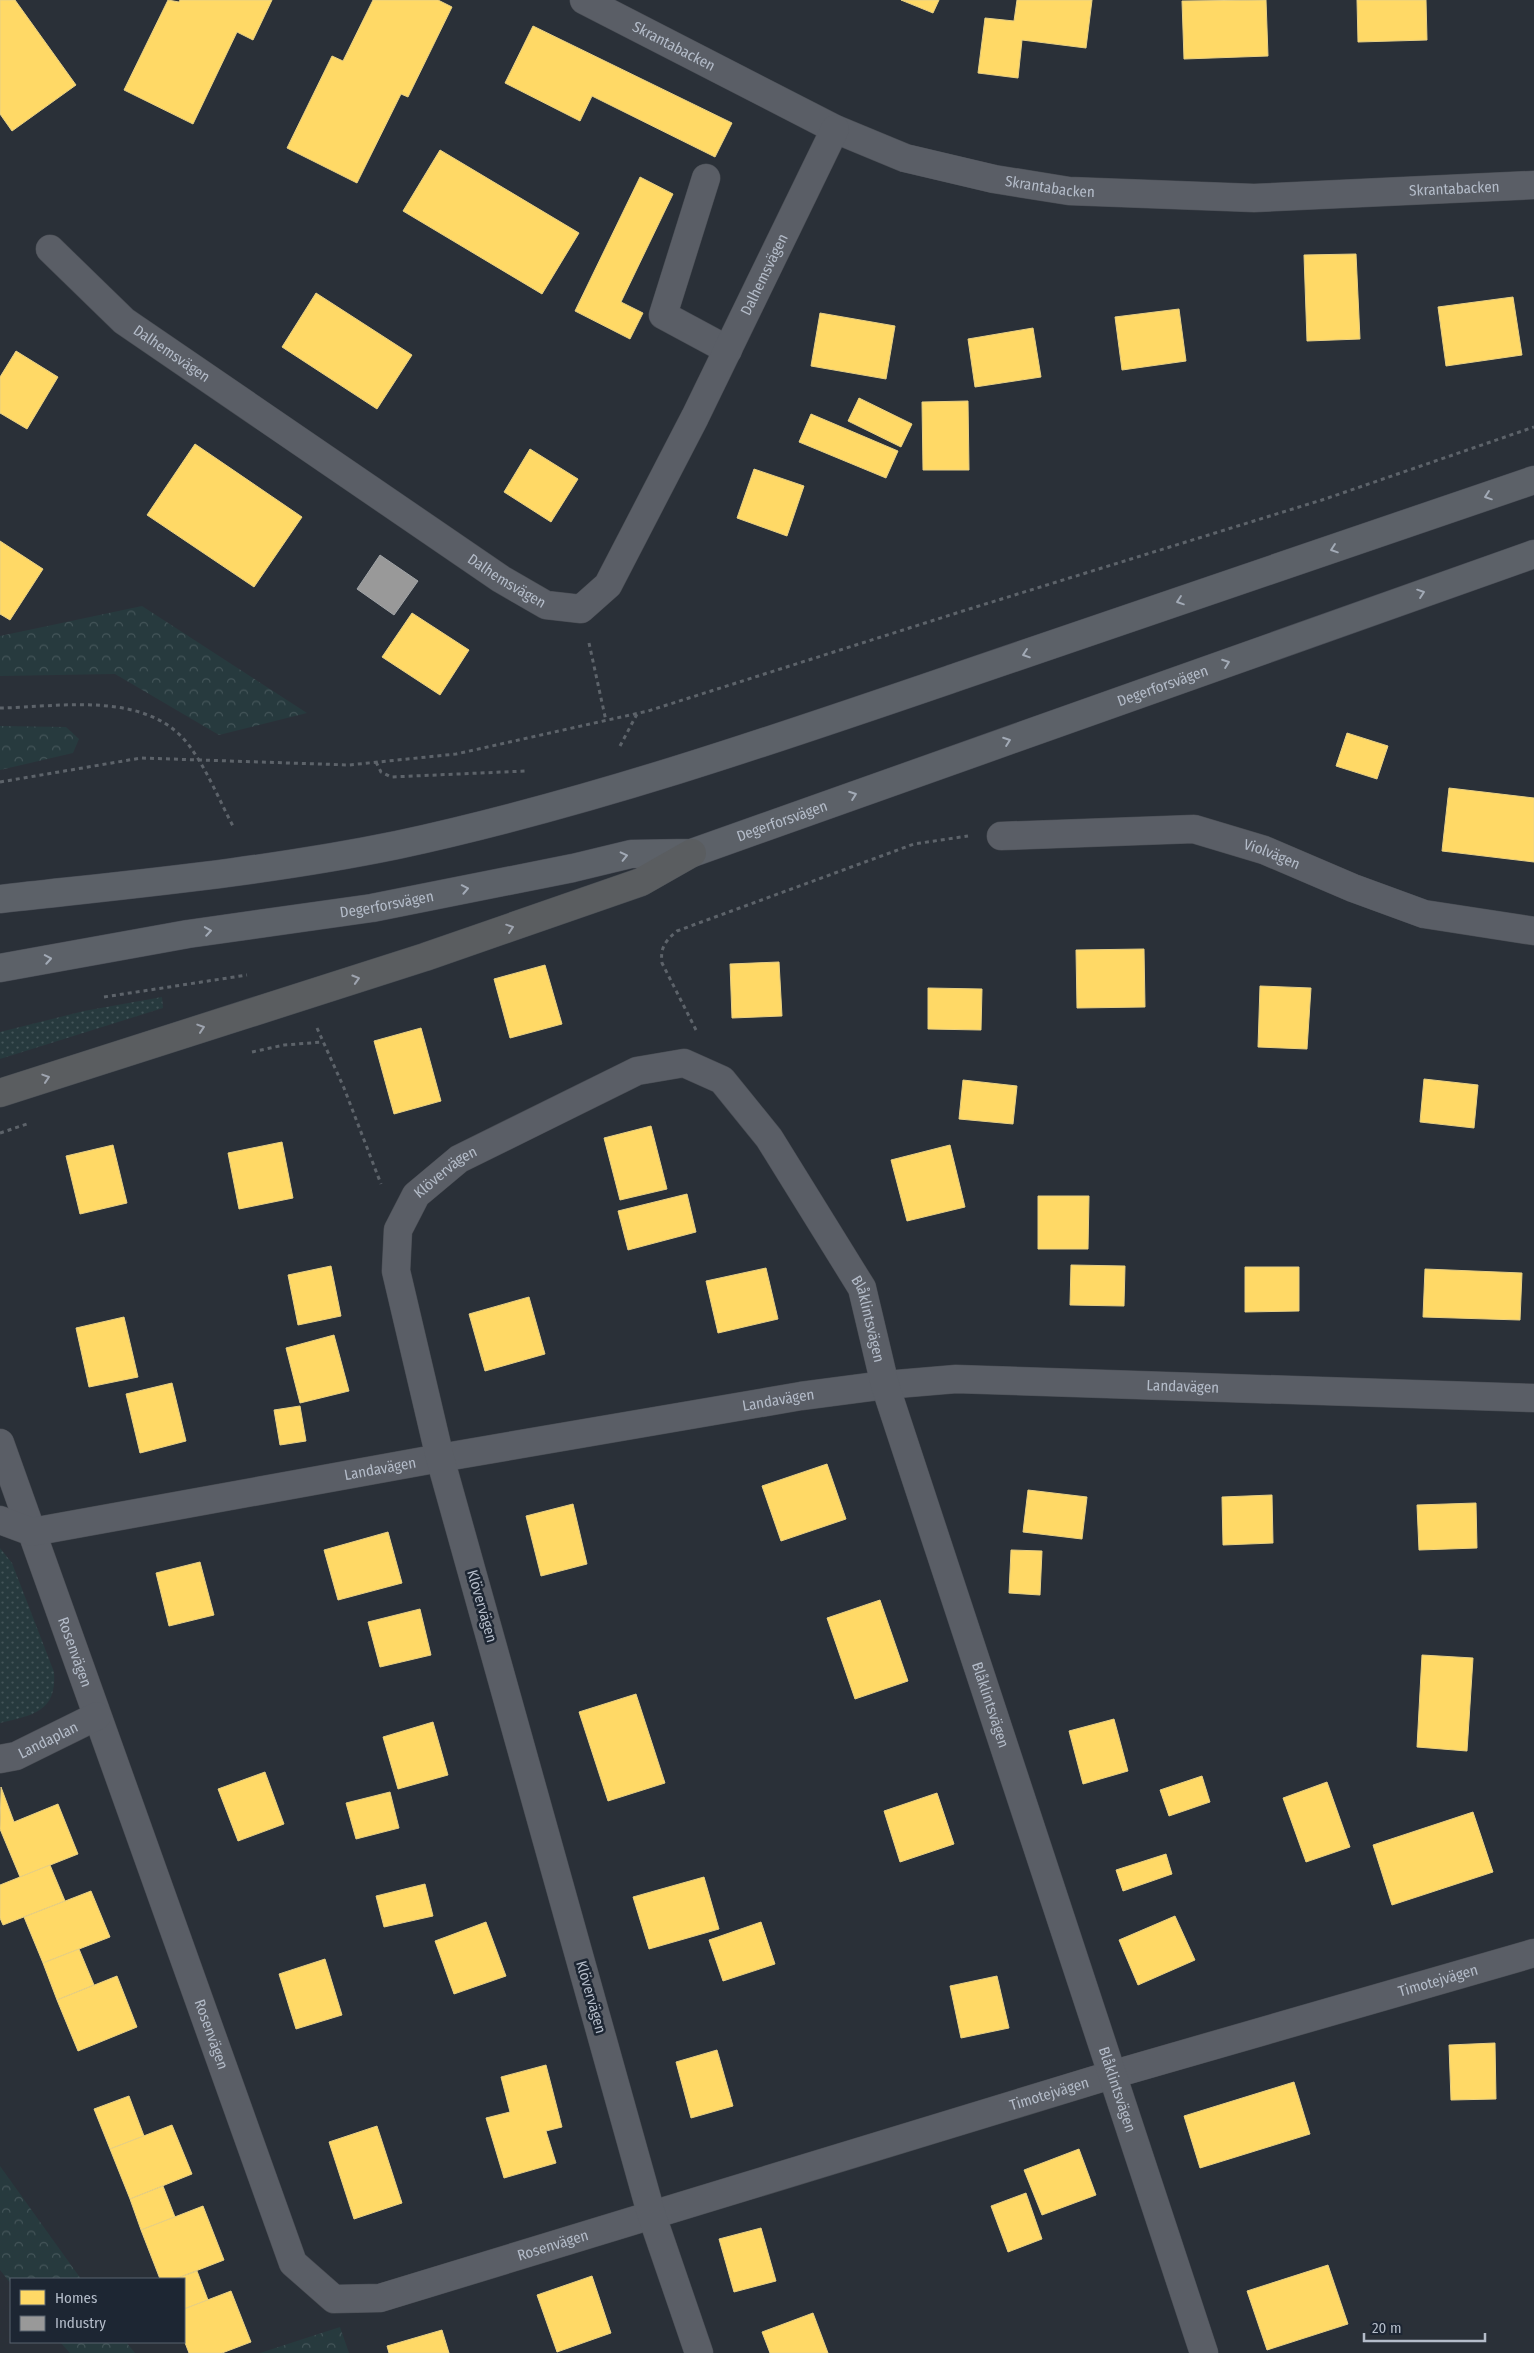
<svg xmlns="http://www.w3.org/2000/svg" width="1534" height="2353" font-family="'Fira Sans Condensed',sans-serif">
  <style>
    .grass { fill: url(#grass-dots) }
    .forest { fill: url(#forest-crowns) }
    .homes { fill: #ffd966; stroke: #e8d084 }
    .industry { fill: #999; stroke: #a1a4a7 }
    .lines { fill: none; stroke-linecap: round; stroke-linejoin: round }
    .minor-casing { stroke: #484c53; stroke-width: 29 }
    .major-casing { stroke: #484c55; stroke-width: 29 }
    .highway-casing { stroke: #474c53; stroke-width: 29 }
    .path { stroke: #5d636a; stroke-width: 3; stroke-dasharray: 4 4; stroke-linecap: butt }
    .minor { stroke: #5a5e66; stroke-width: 28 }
    .major { stroke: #5c6168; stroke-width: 28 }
    .highway { stroke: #5a5d60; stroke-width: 28 }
    .oneway { stroke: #a2aab6 }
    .oneway2 { stroke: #9ea4af }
    .labels { text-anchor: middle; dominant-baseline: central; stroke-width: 5; stroke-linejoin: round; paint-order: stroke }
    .street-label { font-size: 15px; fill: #b4bcc9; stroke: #1d2633 }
  </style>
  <defs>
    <pattern id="grass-dots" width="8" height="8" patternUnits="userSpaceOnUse" patternTransform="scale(1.25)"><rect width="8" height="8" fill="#273a3e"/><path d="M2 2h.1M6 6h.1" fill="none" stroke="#445559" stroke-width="1.8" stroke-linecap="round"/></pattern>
    <pattern id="forest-crowns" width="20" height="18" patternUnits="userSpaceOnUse" patternTransform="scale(1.25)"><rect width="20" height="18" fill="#273a3e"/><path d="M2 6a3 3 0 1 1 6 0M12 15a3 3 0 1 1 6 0" fill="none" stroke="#445559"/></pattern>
  </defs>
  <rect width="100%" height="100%" fill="#2a3038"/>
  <g class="grass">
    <path d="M 162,997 L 163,1008 L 0,1059 L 0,1032 L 84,1011 Z"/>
    <path d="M 0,1548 L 12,1563 L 54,1672 C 57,1712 33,1715 0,1723 Z"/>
  </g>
  <g class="forest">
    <path d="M 142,606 L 307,713 L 219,735 L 115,674 L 0,676 L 0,636 Z"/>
    <path d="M 0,726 L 66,727 L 79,739 L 73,753 L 0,770 Z"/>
    <path d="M 0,2166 L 81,2279 L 11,2279 L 11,2284 L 0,2270 Z"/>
    <path d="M 340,2327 L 349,2353 L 260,2353 Z"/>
    <path d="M 60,2342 L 126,2342 L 135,2353 L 70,2353 Z"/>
  </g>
  <g class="homes">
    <path d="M 0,0 L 15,0 L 76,85 L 12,131 L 0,114 Z"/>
    <path d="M 168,0 L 179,2 L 180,0 L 272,0 L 253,40 L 237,32 L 193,124 L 124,90 Z"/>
    <path d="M 373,0 L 438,0 L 452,7 L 408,97 L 401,94 L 357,183 L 287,148 L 332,56 L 343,61 Z"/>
    <path d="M 901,0 L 939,0 L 933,13 Z"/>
    <path d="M 1017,0 L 1092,0 L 1086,48 L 1022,40 L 1018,78 L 978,73 L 985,18 L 1014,21 Z"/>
    <path d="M 1266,0 L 1268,56 L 1184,59 L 1182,1 Z"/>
    <path d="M 1357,0 L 1426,0 L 1427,40 L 1358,42 Z"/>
    <path d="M 533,26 L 732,123 L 715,157 L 592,96 L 580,121 L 505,83 Z"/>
    <path d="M 440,150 L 579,233 L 542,294 L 403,211 Z"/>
    <path d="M 640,177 L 673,194 L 621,302 L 643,313 L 630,339 L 575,311 Z"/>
    <path d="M 1356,254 L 1360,339 L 1307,341 L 1304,255 Z"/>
    <path d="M 316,293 L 412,355 L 377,409 L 282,347 Z"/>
    <path d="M 1513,297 L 1522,355 L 1446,366 L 1438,307 Z"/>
    <path d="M 1179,309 L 1186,361 L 1122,370 L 1115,317 Z"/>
    <path d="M 820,313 L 895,326 L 886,379 L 811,366 Z"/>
    <path d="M 1033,328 L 1041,377 L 975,387 L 968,339 Z"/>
    <path d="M 16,351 L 58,377 L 27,429 L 0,413 L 0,377 Z"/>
    <path d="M 859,398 L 912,424 L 901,447 L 848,421 Z"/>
    <path d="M 968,401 L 969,470 L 923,470 L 922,402 Z"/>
    <path d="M 811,414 L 898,451 L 886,478 L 799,442 Z"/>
    <path d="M 195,444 L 302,517 L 254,587 L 147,515 Z"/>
    <path d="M 530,449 L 578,479 L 551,522 L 504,492 Z"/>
    <path d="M 754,469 L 804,486 L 787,536 L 737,518 Z"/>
    <path d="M 0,541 L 43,569 L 10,620 L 0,614 Z"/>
    <path d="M 412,613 L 469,650 L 440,695 L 382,657 Z"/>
    <path d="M 1347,733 L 1388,746 L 1377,779 L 1336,766 Z"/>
    <path d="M 1449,788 L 1534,798 L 1534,862 L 1442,851 Z"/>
    <path d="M 1144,949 L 1145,1007 L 1077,1008 L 1076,950 Z"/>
    <path d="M 779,962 L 782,1016 L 732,1018 L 730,964 Z"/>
    <path d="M 545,965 L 562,1024 L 510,1038 L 494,979 Z"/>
    <path d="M 1260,986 L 1311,988 L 1307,1049 L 1258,1047 Z"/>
    <path d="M 928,988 L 982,989 L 981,1030 L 928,1029 Z"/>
    <path d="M 421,1028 L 441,1101 L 394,1114 L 374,1041 Z"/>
    <path d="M 1424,1079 L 1478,1085 L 1474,1128 L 1420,1122 Z"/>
    <path d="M 963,1080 L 1017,1086 L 1013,1124 L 959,1119 Z"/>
    <path d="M 651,1126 L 667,1189 L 620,1200 L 604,1138 Z"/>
    <path d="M 282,1142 L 293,1198 L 239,1209 L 228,1153 Z"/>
    <path d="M 113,1145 L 127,1203 L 80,1214 L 66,1156 Z"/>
    <path d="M 950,1145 L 965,1207 L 907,1221 L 891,1160 Z"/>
    <path d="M 687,1194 L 696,1232 L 628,1250 L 618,1211 Z"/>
    <path d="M 1038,1196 L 1089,1196 L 1088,1249 L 1038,1249 Z"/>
    <path d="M 1071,1265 L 1125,1266 L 1124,1306 L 1070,1305 Z"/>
    <path d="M 331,1266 L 341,1316 L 298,1325 L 288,1275 Z"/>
    <path d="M 1245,1267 L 1299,1267 L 1299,1311 L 1245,1312 Z"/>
    <path d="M 766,1268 L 778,1319 L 718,1333 L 706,1281 Z"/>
    <path d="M 1425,1269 L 1522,1273 L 1520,1320 L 1423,1317 Z"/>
    <path d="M 529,1297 L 545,1354 L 485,1371 L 469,1314 Z"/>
    <path d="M 124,1317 L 138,1377 L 89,1387 L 76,1328 Z"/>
    <path d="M 334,1335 L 349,1391 L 300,1403 L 286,1348 Z"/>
    <path d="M 172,1383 L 186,1441 L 140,1453 L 126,1394 Z"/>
    <path d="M 300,1406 L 306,1441 L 280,1445 L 274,1410 Z"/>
    <path d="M 827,1464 L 846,1519 L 781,1541 L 762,1486 Z"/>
    <path d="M 1028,1490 L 1087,1497 L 1082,1539 L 1023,1532 Z"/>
    <path d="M 1272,1495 L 1273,1543 L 1223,1545 L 1222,1497 Z"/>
    <path d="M 1476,1503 L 1477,1548 L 1419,1550 L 1417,1505 Z"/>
    <path d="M 573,1504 L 587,1564 L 541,1576 L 526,1516 Z"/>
    <path d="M 388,1532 L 402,1583 L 338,1600 L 324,1550 Z"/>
    <path d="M 1011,1550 L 1042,1551 L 1040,1595 L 1009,1593 Z"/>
    <path d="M 200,1562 L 214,1615 L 169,1626 L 156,1573 Z"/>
    <path d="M 880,1600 L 908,1681 L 855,1699 L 827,1618 Z"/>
    <path d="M 420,1609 L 431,1655 L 380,1667 L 368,1622 Z"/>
    <path d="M 1422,1655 L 1473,1658 L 1467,1751 L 1417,1747 Z"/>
    <path d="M 636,1694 L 665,1783 L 608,1801 L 579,1712 Z"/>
    <path d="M 1114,1719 L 1128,1771 L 1083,1784 L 1069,1731 Z"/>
    <path d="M 433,1722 L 448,1775 L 398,1789 L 383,1737 Z"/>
    <path d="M 265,1772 L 284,1824 L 238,1841 L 218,1789 Z"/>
    <path d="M 1202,1776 L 1210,1802 L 1169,1816 L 1160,1790 Z"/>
    <path d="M 1327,1782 L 1350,1847 L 1306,1862 L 1283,1798 Z"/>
    <path d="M 1,1787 L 14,1822 L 58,1804 L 78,1854 L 20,1877 L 0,1829 Z"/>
    <path d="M 390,1792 L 399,1828 L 356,1839 L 346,1803 Z"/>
    <path d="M 937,1793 L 954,1844 L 900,1862 L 884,1811 Z"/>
    <path d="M 1473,1812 L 1493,1872 L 1392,1905 L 1373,1845 Z"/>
    <path d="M 1166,1854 L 1172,1874 L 1123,1891 L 1116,1870 Z"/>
    <path d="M 50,1865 L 65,1901 L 3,1925 L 0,1918 L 0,1885 Z"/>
    <path d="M 704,1877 L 719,1929 L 649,1949 L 633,1897 Z"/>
    <path d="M 425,1884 L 433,1916 L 384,1927 L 376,1896 Z"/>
    <path d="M 91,1891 L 110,1937 L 43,1963 L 24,1917 Z"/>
    <path d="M 1175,1916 L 1195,1960 L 1138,1985 L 1119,1940 Z"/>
    <path d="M 486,1922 L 506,1976 L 454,1994 L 435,1941 Z"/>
    <path d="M 761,1922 L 775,1964 L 723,1981 L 709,1940 Z"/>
    <path d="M 79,1949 L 94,1985 L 57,2000 L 43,1963 Z"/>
    <path d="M 325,1959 L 342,2015 L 296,2029 L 279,1974 Z"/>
    <path d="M 117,1976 L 137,2027 L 78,2051 L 57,2000 Z"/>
    <path d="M 997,1976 L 1009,2028 L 961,2038 L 950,1986 Z"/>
    <path d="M 1495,2043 L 1496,2099 L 1451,2100 L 1449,2045 Z"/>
    <path d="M 717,2050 L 733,2106 L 691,2118 L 676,2062 Z"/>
    <path d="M 546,2065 L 562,2127 L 546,2131 L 556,2163 L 504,2178 L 486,2118 L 510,2112 L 501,2077 Z"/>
    <path d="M 1294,2082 L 1310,2134 L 1200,2168 L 1184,2116 Z"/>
    <path d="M 129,2096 L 144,2136 L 110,2149 L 94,2109 Z"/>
    <path d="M 172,2125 L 192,2174 L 130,2199 L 110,2149 Z"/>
    <path d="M 377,2126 L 402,2203 L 354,2219 L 329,2142 Z"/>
    <path d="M 1079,2149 L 1096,2195 L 1042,2215 L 1024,2170 Z"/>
    <path d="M 163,2186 L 175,2217 L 141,2230 L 130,2199 Z"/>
    <path d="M 1026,2193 L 1042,2239 L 1008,2252 L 991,2206 Z"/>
    <path d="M 203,2206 L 224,2260 L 175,2279 L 160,2279 L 141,2230 Z"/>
    <path d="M 761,2228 L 776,2281 L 734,2292 L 719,2239 Z"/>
    <path d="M 1328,2265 L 1348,2324 L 1267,2350 L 1247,2291 Z"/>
    <path d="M 197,2271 L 208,2300 L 184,2309 L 184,2279 L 175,2279 Z"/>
    <path d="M 592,2276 L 611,2333 L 557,2352 L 537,2295 Z"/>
    <path d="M 231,2291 L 251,2342 L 222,2353 L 189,2353 L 184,2340 L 184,2309 Z"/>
    <path d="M 813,2313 L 828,2353 L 770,2353 L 762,2332 Z"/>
    <path d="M 442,2330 L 449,2353 L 389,2353 L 387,2346 Z"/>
  </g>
  <path class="industry" d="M 380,555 L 418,581 L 394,615 L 357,589 Z"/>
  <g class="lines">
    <defs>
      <g id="minor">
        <path id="s1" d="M 584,0 L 835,129 L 905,158 L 994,179 L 1069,191 L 1254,198 L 1534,185"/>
        <path d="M 706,178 L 663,315 L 728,350"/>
        <path id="s2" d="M 50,249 L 124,321 L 501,579 L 546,605 L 581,609 L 608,585 L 695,417 L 835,129"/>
        <path id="s3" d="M 1001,836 L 1194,829 L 1264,850 L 1353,888 L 1424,914 L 1534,931"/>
        <path id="s4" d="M 0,1443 L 293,2263 L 334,2299 L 380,2298 L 1111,2075 L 1534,1953"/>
        <path id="s5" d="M 0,1520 L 32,1532 L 440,1458 L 801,1396 L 885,1385 L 956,1379 L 1534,1398"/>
        <path id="s6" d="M 0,1759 L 16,1756 L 97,1716"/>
        <path id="s7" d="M 699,2353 L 651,2213 L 440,1458 L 396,1271 L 398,1230 L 416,1195 L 459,1159 L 637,1071 L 684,1063 L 722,1080 L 769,1138 L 862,1288 L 885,1385 L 1204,2353"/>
      </g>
      <g id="major">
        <path d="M 0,899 C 133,884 266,872 397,845 C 587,804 773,740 957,677 C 1150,612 1342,546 1534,480"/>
        <path id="s8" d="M 0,968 L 188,934 L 372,908 L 573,868 L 631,854 L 692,853 L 1534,554"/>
      </g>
      <path id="highway" d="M 0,1093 L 425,957 L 641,882 L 692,853"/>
    </defs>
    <use href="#minor" class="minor-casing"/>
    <use href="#major" class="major-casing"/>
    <use href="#highway" class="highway-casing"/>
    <g class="path">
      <path d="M 589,643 L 606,721"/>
      <path d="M 0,708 C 59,707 146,690 188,744 C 207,769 219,800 234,828"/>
      <path d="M 620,746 L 637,714"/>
      <path d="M 376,762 L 381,772 L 391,777 L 525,771"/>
      <path d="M 0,782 L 141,758 L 349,765 L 456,754 L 648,711 L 966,610 L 1325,499 L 1534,427"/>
      <path d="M 104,997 L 247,975"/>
      <path d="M 317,1028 L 344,1088 L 381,1184"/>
      <path d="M 696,1030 L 662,963 C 660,948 665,941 677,931 L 914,844 L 968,836"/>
      <path d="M 252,1052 L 284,1045 L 323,1042"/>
      <path d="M 0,1133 L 27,1124"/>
    </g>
    <use href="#minor" class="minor"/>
    <use href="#major" class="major"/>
    <use href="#highway" class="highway"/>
  </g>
  <defs><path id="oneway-chevron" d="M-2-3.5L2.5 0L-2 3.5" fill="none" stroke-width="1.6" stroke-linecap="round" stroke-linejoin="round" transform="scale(1.25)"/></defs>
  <g class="oneway">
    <use href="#oneway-chevron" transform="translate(1488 496) rotate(161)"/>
    <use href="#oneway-chevron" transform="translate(1334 549) rotate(161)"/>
    <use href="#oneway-chevron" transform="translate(1421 593) rotate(-19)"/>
    <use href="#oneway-chevron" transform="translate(1180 601) rotate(161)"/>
    <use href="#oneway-chevron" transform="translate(1026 654) rotate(161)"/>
    <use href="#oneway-chevron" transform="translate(1226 663) rotate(-20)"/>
    <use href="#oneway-chevron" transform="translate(1007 741) rotate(-20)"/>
    <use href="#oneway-chevron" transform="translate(853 795) rotate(-20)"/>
    <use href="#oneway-chevron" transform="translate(624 856) rotate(-13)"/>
    <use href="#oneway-chevron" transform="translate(465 889) rotate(-11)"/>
    <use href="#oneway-chevron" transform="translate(208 931) rotate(-9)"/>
    <use href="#oneway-chevron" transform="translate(48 959) rotate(-10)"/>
  </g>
  <g class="oneway2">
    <use href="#oneway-chevron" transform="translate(510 928) rotate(-19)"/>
    <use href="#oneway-chevron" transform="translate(356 979) rotate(-17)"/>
    <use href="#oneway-chevron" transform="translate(201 1028) rotate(-18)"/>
    <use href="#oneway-chevron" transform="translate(46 1078) rotate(-18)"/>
  </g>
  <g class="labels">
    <g class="street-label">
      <text stroke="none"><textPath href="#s1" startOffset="101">Skrantabacken</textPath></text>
      <text stroke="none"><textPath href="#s1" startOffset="506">Skrantabacken</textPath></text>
      <text stroke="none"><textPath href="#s1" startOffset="911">Skrantabacken</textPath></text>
      <text stroke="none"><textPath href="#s2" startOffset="1031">Dalhemsvägen</textPath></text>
      <text stroke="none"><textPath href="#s2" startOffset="161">Dalhemsvägen</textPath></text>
      <text stroke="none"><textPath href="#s2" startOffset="566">Dalhemsvägen</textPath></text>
      <text stroke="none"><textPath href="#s8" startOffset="1202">Degerforsvägen</textPath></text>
      <text stroke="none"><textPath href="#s8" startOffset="798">Degerforsvägen</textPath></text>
      <text stroke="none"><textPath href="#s3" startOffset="275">Violvägen</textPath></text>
      <text stroke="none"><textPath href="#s8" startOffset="392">Degerforsvägen</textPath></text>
      <text stroke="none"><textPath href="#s7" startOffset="1242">Klövervägen</textPath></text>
      <text stroke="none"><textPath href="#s7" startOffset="1831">Blåklintsvägen</textPath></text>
      <text stroke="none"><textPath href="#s5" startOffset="1198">Landavägen</textPath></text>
      <text stroke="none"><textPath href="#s5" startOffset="792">Landavägen</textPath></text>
      <text stroke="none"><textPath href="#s5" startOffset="388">Landavägen</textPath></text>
      <text transform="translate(482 1606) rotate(74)">Klövervägen</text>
      <text stroke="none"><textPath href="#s4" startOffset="222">Rosenvägen</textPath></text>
      <text stroke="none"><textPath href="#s7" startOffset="2236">Blåklintsvägen</textPath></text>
      <text stroke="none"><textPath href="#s6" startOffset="52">Landaplan</textPath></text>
      <text stroke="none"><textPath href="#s4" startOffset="2076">Timotejvägen</textPath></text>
      <text transform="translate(591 1997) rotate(74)">Klövervägen</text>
      <text stroke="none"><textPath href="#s4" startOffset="628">Rosenvägen</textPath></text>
      <text stroke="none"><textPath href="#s7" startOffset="2641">Blåklintsvägen</textPath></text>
      <text stroke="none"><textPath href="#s4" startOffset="1671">Timotejvägen</textPath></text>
      <text stroke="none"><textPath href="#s4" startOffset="1152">Rosenvägen</textPath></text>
    </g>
  </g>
  <rect x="10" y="2278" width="175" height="65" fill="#1d2633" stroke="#59626f"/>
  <rect x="20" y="2290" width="25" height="15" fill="#ffd966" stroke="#59626f"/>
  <text x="55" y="2303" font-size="15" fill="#b4bcc9">Homes</text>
  <rect x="20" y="2316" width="25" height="15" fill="#999999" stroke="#59626f"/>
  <text x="55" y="2328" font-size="15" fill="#b4bcc9">Industry</text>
  <path d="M1364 2333v8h121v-8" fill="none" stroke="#b4bcc9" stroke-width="2.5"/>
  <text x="1372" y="2333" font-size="15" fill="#b4bcc9" stroke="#1d2633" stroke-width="4" paint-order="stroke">20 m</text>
</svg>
